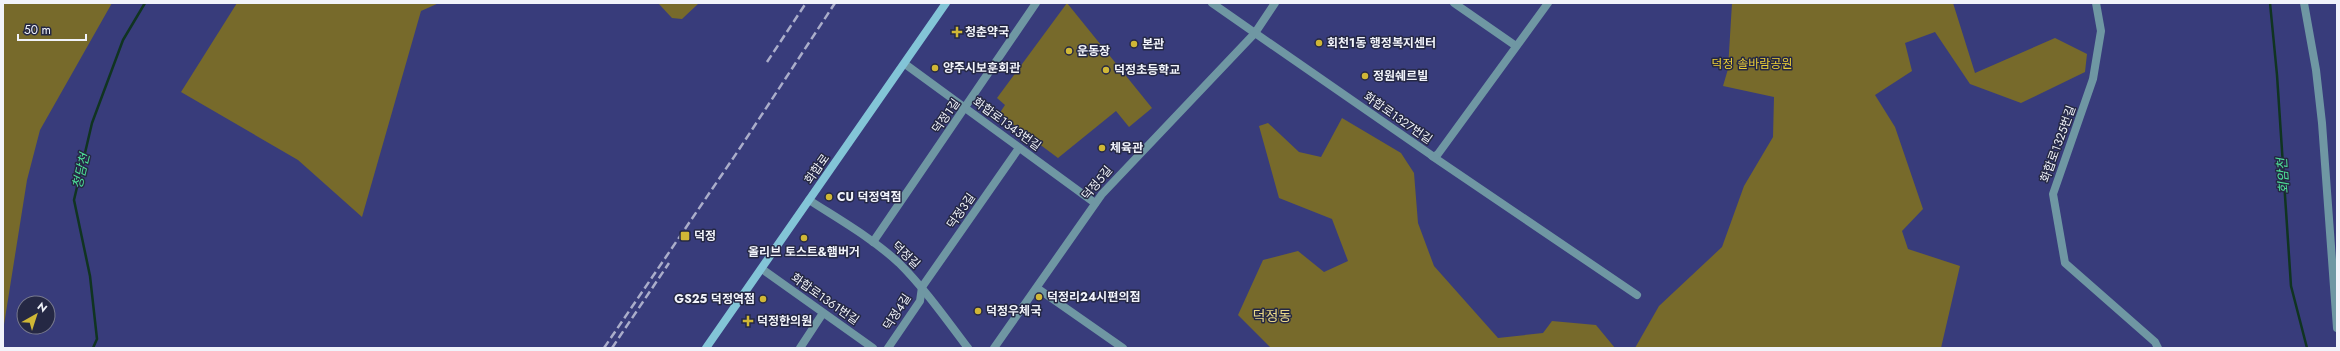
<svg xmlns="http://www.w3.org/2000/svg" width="2340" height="351" font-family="Jost,'Noto Sans KR',sans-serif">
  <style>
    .green { fill: #776a2b }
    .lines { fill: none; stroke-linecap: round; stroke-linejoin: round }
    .stream { stroke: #103421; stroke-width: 2.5 }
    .street { stroke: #6f97a3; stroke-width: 8 }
    .secondary { stroke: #83c5d7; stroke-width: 8 }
    .rail { stroke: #aaadca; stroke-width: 2.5; stroke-dasharray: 8 4; stroke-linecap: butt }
    .poi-dot { fill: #d0b736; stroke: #252844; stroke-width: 1.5 }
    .labels { text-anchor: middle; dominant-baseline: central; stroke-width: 3; stroke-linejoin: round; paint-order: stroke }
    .poi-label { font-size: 12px; font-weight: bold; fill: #f1f3fa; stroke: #252844; text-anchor: start }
    .park-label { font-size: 12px; fill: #eccf36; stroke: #252844 }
    .street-label { font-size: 12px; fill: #f1f3fa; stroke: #252844 }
    .water-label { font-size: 13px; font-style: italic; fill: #4ee198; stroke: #252844 }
    .quarter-label { font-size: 14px; fill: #ead98b; stroke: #252844 }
  </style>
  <rect width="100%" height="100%" fill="#383c7b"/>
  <g class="green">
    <path d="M 3,3 L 112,3 L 40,130 L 27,180 L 3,331 Z"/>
    <path d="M 237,3 L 439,3 L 421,11 L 362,217 L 298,160 L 181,92 Z"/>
    <path d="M 658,3 L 699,3 L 682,19 L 672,18 Z"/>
    <path d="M 1067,3 L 1152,108 L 1129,127 L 1116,111 L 1058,158 L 999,114 L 1005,105 L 997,98 Z"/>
    <path d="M 1732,3 L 1953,3 L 1975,73 L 2055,38 L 2087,54 L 2085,72 L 2021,103 L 1970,84 L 1935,32 L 1905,43 L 1912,71 L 1875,95 L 1895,127 L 1923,209 L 1902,231 L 1908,249 L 1960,266 L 1941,348 L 1635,348 L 1659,306 L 1722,247 L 1744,186 L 1773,137 L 1774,97 L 1723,86 L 1728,69 Z"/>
    <path d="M 1342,118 L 1401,153 L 1414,173 L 1418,223 L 1434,266 L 1498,338 L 1543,333 L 1552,321 L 1596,325 L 1615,348 L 1271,348 L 1238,315 L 1263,260 L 1298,251 L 1324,272 L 1348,261 L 1332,219 L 1279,198 L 1259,126 L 1268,123 L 1299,152 L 1321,157 Z"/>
  </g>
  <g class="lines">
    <g class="stream">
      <path d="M 2270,3 L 2277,75 L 2291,286 L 2307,348"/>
      <path d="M 93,348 L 97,339 L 90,276 L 74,200 L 92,123 L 123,40 L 145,3"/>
    </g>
    <g class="street">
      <path d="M 1212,3 L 1255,33 L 1275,3"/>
      <path d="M 1454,3 L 1516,46"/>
      <path d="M 2096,3 L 2101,31 L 2093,79 L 2053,194 L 2065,263 L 2155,342 L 2158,348"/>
      <path d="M 2304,3 L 2316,70 L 2322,123 L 2337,328"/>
      <path d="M 905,64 L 1095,203"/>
      <path d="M 1432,156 L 1637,295"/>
      <path d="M 809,200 C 840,220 872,238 899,263 C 925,289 946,319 968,348"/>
      <path d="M 873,242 L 1036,3"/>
      <path d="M 762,269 L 873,348"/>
      <path d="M 1037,288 L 1123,348"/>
      <path d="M 800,348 L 823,313"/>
      <path d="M 888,348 L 920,301 L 922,287 L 1019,148"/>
      <path d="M 994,348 L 1102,194 L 1255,33 L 1434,157 L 1438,154 L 1548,3"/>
    </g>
    <path class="secondary" d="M 706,348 L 946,3"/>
    <g class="rail">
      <path d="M 767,62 L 806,3"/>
      <path d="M 604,348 L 738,151 L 835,3"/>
      <path d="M 612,348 L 669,263"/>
    </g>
  </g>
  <g class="poi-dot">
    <path d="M955 26h4v4h4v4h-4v4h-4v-4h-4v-4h4z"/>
    <circle cx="1319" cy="43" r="4"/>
    <circle cx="1134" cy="44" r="4"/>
    <circle cx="1069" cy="51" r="4"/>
    <circle cx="935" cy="68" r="4"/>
    <circle cx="1106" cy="70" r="4"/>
    <circle cx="1365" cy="76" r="4"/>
    <circle cx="1102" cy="148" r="4"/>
    <circle cx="829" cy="197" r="4"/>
    <rect x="680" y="231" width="10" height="10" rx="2"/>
    <circle cx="804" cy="238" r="4"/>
    <circle cx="1039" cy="297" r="4"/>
    <circle cx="763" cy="299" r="4"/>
    <circle cx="978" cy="311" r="4"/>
    <path d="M746 315h4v4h4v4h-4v4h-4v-4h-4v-4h4z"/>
  </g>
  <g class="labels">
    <g class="poi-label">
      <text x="965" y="32">청춘약국</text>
      <text x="1327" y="43">회천1동 행정복지센터</text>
      <text x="1142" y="44">본관</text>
      <text x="1077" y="51">운동장</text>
      <text x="943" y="68">양주시보훈회관</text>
      <text x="1114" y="70">덕정초등학교</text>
      <text x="1373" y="76">정원쉐르빌</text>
      <text x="1110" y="148">체육관</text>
      <text x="837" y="197">CU 덕정역점</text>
      <text x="694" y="236">덕정</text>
      <text x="804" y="252" text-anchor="middle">올리브 토스트&amp;햄버거</text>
      <text x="1047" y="297">덕정리24시편의점</text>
      <text x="755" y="299" text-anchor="end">GS25 덕정역점</text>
      <text x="986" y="311">덕정우체국</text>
      <text x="757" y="321">덕정한의원</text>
    </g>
    <g class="park-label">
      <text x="1752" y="64">덕정 솔바람공원</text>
    </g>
    <g class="street-label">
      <text transform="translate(946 116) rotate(-55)">덕정1길</text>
      <text transform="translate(1398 118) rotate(35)">화합로1327번길</text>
      <text transform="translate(1007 124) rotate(36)">화합로1343번길</text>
      <text transform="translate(2058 144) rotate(-70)">화합로1325번길</text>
      <text transform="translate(817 169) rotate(-55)">화합로</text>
      <text transform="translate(1097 183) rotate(-50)">덕정5길</text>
      <text transform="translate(961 211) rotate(-55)">덕정3길</text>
      <text transform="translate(906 255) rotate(43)">덕정길</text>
      <text transform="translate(825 299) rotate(35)">화합로1361번길</text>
      <text transform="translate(897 312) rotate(-57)">덕정4길</text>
    </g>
    <g class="water-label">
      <text transform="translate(81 171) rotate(-77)">청담천</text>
      <text transform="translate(2283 176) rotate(-94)">회암천</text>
    </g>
    <g class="quarter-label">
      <text x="1272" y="316">덕정동</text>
    </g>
  </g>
  <rect width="2340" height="351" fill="none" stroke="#f1f3fa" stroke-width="8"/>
  <g transform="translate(36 315) rotate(39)"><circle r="19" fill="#252844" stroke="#77798d"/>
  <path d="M0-3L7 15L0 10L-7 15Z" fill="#d0b736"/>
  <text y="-6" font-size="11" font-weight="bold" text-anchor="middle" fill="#f1f3fa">N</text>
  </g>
  <path d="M18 34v6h68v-6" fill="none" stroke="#f1f3fa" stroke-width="2"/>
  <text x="24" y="34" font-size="12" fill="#f1f3fa" stroke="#252844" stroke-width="3" paint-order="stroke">50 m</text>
</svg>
